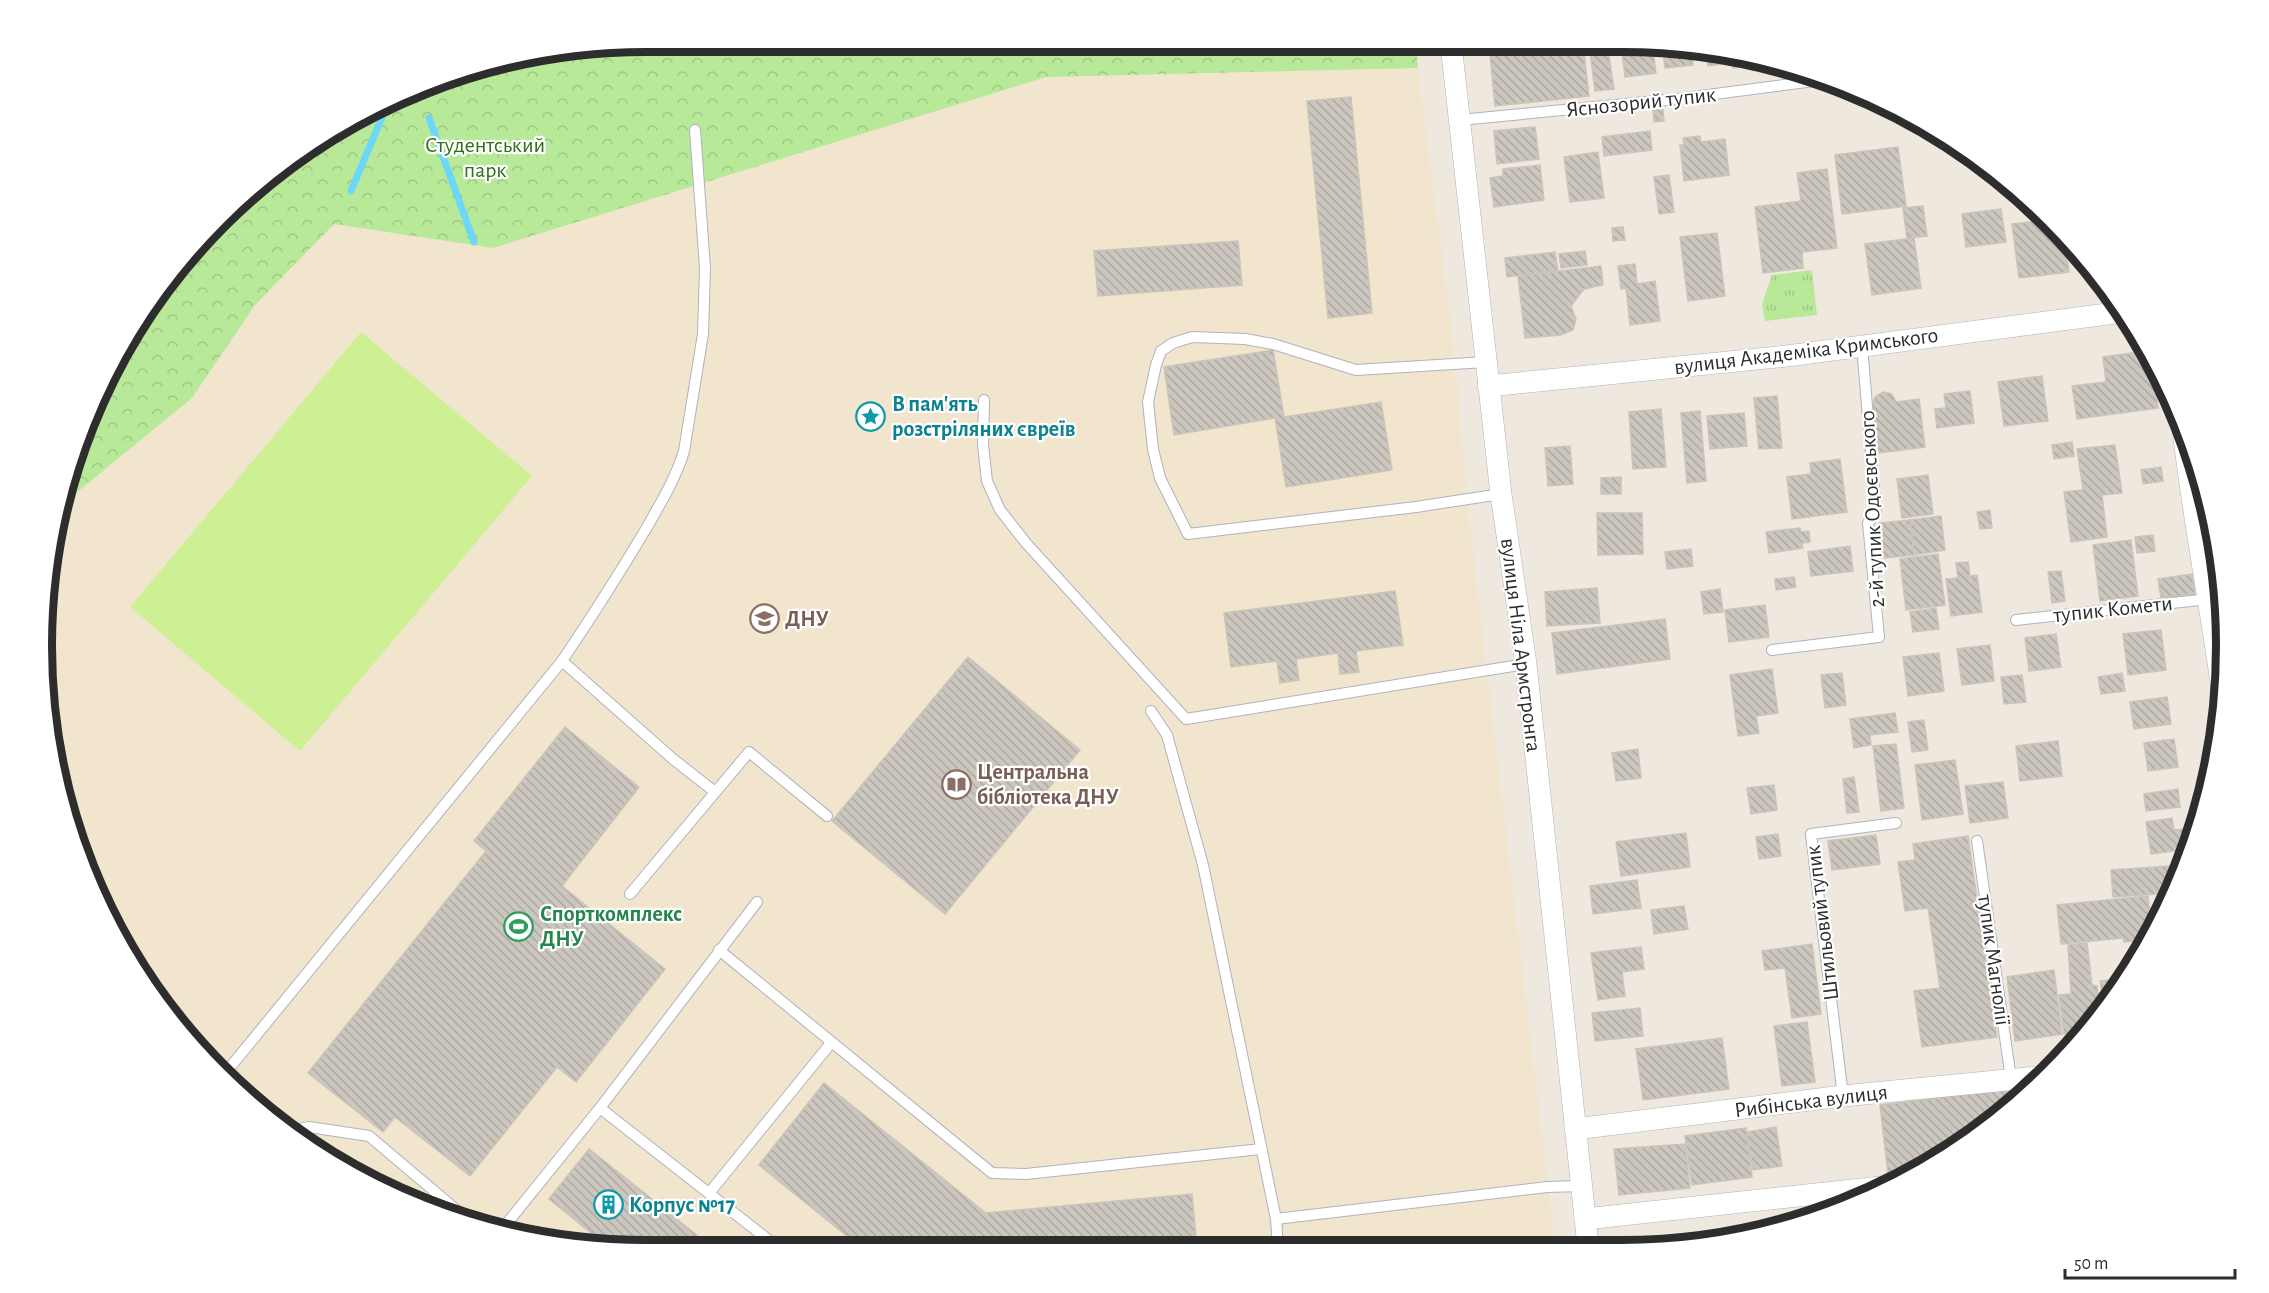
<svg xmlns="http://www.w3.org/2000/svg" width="2269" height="1293" font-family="'Alegreya Sans',sans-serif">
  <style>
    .education { fill: #f1e5ce }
    .grass { fill: url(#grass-tufts) }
    .park { fill: url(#park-crowns) }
    .pitch { fill: #cdf095 }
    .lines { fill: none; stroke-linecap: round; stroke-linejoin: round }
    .stream { stroke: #6dd7f7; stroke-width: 7 }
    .building { fill: url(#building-back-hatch); stroke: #cbc4b8; stroke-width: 1.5 }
    .lane-casing { stroke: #afb3bd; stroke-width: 12 }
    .street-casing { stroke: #afb3bd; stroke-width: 22 }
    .lane { stroke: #fff; stroke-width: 10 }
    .street { stroke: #fff; stroke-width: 21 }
    .labels { text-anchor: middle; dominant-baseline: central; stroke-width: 4.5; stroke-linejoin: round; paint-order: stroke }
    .street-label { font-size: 22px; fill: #2d2d2d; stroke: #fff }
    .park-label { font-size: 22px; fill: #2d7116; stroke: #fff }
    .culture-label { font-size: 22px; font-weight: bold; fill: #0d838f; stroke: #fff; text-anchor: start }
    .education-label { font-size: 22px; font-weight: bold; fill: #785e54; stroke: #fff; text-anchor: start }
    .leisure-label { font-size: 22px; font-weight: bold; fill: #27864d; stroke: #fff; text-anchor: start }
    .rim { fill: none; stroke: #2d2d2d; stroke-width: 8 }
  </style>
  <defs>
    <pattern id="grass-tufts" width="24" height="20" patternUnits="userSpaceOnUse" patternTransform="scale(1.5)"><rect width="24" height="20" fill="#b7e999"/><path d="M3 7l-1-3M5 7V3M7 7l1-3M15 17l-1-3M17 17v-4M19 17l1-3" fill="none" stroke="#9ec884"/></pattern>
    <pattern id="park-crowns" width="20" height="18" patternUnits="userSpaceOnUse" patternTransform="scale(1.5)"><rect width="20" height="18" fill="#b7e999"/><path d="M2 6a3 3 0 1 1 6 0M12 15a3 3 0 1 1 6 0" fill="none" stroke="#9ec884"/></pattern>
    <pattern id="building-back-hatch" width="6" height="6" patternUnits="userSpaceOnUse" patternTransform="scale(1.5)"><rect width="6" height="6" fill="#cbc6be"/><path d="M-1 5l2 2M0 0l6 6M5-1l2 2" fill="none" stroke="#afaaa4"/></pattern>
  </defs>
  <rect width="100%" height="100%" fill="#efe8df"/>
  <g class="education">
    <path d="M 1418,68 L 1456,365 L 1467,500 L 1555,1246 L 607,1250 L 490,1230 L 344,1170 L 248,1101 L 192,1045 L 123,949 L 88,878 L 54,765 L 43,686 L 47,568 L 59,507 L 192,398 L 255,305 L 334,224 L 493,248 L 1046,77 Z"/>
    <path d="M 2209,521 L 2212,521 L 2226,607 L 2225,638 Z"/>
  </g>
  <path class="grass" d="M 1812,270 L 1817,315 L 1765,321 L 1762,304 L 1772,275 Z"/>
  <path class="park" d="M 1416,44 L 1418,68 L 1046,77 L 493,248 L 334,224 L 255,305 L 192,398 L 59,507 L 63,490 L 104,379 L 144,310 L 219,219 L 279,167 L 379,105 L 453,74 L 567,47 Z"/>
  <path class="pitch" d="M 361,332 L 532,476 L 300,751 L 130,607 Z"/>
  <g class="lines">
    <g class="stream">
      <path d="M 429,118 L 474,242"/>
      <path d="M 351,191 L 388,103"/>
    </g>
  </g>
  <g class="building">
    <path d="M 1621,43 L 1652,43 L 1656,73 L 1625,77 Z"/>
    <path d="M 1662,43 L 1691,48 L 1693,65 L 1665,68 Z"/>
    <path d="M 1583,44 L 1589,96 L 1495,106 L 1489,45 Z"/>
    <path d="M 1608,49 L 1614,89 L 1595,91 L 1590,51 Z"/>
    <path d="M 1706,51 L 1720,53 L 1721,64 L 1708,66 Z"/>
    <path d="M 1731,55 L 1764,60 L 1764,64 L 1733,68 Z"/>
    <path d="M 1351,97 L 1372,313 L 1328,318 L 1307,101 Z"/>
    <path d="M 1663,109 L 1664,121 L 1654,122 L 1653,110 Z"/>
    <path d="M 1535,127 L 1539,159 L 1497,164 L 1494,131 Z"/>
    <path d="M 1650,131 L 1652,150 L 1604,156 L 1602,137 Z"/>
    <path d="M 1700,136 L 1701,142 L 1725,139 L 1729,175 L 1684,181 L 1680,145 L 1684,145 L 1683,138 Z"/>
    <path d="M 1898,147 L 1906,206 L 1842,214 L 1835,155 Z"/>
    <path d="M 1598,152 L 1604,198 L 1570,202 L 1564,157 Z"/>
    <path d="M 1540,165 L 1544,200 L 1494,207 L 1490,178 L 1503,176 L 1503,169 Z"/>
    <path d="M 1827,169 L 1837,248 L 1802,252 L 1803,268 L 1763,273 L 1755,207 L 1801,201 L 1797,173 Z"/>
    <path d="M 1669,175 L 1674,212 L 1659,214 L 1654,177 Z"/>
    <path d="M 1923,206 L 1927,236 L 1907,238 L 1903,208 Z"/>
    <path d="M 2001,209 L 2006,242 L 1966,247 L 1962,214 Z"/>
    <path d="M 2047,220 L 2065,239 L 2069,272 L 2019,278 L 2012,224 Z"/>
    <path d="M 1623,227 L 1625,240 L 1613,241 L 1612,228 Z"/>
    <path d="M 1717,233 L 1725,296 L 1688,301 L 1680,237 Z"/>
    <path d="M 1914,238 L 1921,288 L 1872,295 L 1865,244 Z"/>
    <path d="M 1238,241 L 1242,285 L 1098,296 L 1094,251 Z"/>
    <path d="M 1585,251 L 1587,265 L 1561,268 L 1559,254 Z"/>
    <path d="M 1555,252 L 1558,270 L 1507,277 L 1505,258 Z"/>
    <path d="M 1635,264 L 1637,284 L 1655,281 L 1660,321 L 1630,325 L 1626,288 L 1621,289 L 1618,266 Z"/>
    <path d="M 1601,266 L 1603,285 L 1584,289 L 1571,306 L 1576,319 L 1573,330 L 1561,335 L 1525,338 L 1518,276 Z"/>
    <path d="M 1273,350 L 1284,417 L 1381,402 L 1392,470 L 1286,487 L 1275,418 L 1174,435 L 1164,367 Z"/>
    <path d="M 2147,351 L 2152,358 L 2158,408 L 2077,419 L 2072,386 L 2106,382 L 2103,357 Z"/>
    <path d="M 2042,376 L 2048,421 L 2004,426 L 1998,382 Z"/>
    <path d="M 1970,391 L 1974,423 L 1937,428 L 1935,409 L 1946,408 L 1944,394 Z"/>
    <path d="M 1883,392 L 1892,394 L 1896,402 L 1919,399 L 1925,447 L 1879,453 L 1873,405 L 1875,397 Z"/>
    <path d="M 1777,396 L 1782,448 L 1759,449 L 1754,398 Z"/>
    <path d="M 1661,409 L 1666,467 L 1633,469 L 1629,412 Z"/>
    <path d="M 1700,411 L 1706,481 L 1687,483 L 1681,413 Z"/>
    <path d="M 1744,413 L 1747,446 L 1710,449 L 1707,416 Z"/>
    <path d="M 2072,442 L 2074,456 L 2054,459 L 2052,445 Z"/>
    <path d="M 2115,445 L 2122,493 L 2102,495 L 2107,537 L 2071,542 L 2064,492 L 2083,490 L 2077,449 Z"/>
    <path d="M 1570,446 L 1573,484 L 1548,486 L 1545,448 Z"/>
    <path d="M 1840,459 L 1847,512 L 1792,519 L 1787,477 L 1811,474 L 1810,463 Z"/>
    <path d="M 2161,467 L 2163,481 L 2143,484 L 2141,470 Z"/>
    <path d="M 1928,475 L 1933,514 L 1902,518 L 1897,479 Z"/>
    <path d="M 1621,477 L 1621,494 L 1601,494 L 1601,478 Z"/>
    <path d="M 1990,510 L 1992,528 L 1980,529 L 1977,512 Z"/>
    <path d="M 1597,513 L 1642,513 L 1643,554 L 1598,555 Z"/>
    <path d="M 1941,516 L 1945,550 L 1914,555 L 1910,520 Z"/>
    <path d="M 1910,520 L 1914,555 L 1884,558 L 1880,523 Z"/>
    <path d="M 2209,521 L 2212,521 L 2220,570 L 2215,571 Z"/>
    <path d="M 1800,528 L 1801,532 L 1809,531 L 1810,542 L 1802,543 L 1803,548 L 1769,553 L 1766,532 Z"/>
    <path d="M 2153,535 L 2155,551 L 2137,553 L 2135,537 Z"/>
    <path d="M 2131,540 L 2138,596 L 2100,601 L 2093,545 Z"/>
    <path d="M 1850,546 L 1853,571 L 1811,576 L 1808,552 Z"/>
    <path d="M 1691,549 L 1693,566 L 1667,569 L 1665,552 Z"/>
    <path d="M 1938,554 L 1945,605 L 1906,610 L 1900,559 Z"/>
    <path d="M 1968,562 L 1970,576 L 1977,575 L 1982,612 L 1951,616 L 1946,579 L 1958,578 L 1956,563 Z"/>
    <path d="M 2061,571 L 2065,601 L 2052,603 L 2048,572 Z"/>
    <path d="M 2192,574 L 2195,594 L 2161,598 L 2158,579 Z"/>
    <path d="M 1794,577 L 1796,587 L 1776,590 L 1775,579 Z"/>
    <path d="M 2217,586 L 2222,586 L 2226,607 L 2220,607 Z"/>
    <path d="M 1597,588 L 1600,623 L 1547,626 L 1545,592 Z"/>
    <path d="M 1720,589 L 1723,612 L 1704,614 L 1701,592 Z"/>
    <path d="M 1395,591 L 1403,645 L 1356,651 L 1359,672 L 1340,674 L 1338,653 L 1296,659 L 1299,680 L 1280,683 L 1277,661 L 1231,667 L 1224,613 Z"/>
    <path d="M 1765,605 L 1769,637 L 1729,642 L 1725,610 Z"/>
    <path d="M 1936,608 L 1939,629 L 1913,632 L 1910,612 Z"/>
    <path d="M 1665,619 L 1670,659 L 1557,674 L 1552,633 Z"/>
    <path d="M 2161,630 L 2166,670 L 2128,675 L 2123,634 Z"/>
    <path d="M 2056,634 L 2061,667 L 2029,671 L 2025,638 Z"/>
    <path d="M 1990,645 L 1994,681 L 1962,685 L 1957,649 Z"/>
    <path d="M 1939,653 L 1944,691 L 1908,696 L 1903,657 Z"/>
    <path d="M 968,657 L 1080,750 L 945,914 L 832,821 Z"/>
    <path d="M 1772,669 L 1778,713 L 1756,716 L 1759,733 L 1738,736 L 1730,675 Z"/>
    <path d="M 1842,673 L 1846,705 L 1825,708 L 1821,675 Z"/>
    <path d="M 2122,673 L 2125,691 L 2101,694 L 2098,677 Z"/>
    <path d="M 2022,675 L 2026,702 L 2004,704 L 2001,677 Z"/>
    <path d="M 2167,697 L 2171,724 L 2134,729 L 2130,702 Z"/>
    <path d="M 1895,713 L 1898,732 L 1870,735 L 1871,745 L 1854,748 L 1850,719 Z"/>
    <path d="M 1924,720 L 1928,750 L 1912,752 L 1908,722 Z"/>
    <path d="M 565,727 L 639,787 L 562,886 L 665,969 L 576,1082 L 557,1067 L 470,1176 L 395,1117 L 383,1132 L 308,1073 L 486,851 L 474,841 Z"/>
    <path d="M 2174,739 L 2178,767 L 2148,771 L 2144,743 Z"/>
    <path d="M 2058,741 L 2062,776 L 2020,781 L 2016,746 Z"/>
    <path d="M 1896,744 L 1904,808 L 1881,811 L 1873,746 Z"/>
    <path d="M 1638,749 L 1641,778 L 1616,781 L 1612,753 Z"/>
    <path d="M 1955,760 L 1963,814 L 1922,820 L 1915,765 Z"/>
    <path d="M 1854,777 L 1859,812 L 1847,813 L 1843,779 Z"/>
    <path d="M 2003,782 L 2008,818 L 1970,823 L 1965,786 Z"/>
    <path d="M 1774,785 L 1777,810 L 1751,814 L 1747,788 Z"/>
    <path d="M 2178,789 L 2180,807 L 2146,811 L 2144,794 Z"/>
    <path d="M 2172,818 L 2174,830 L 2185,829 L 2188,849 L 2151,854 L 2146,822 Z"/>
    <path d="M 1686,833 L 1690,867 L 1621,876 L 1616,842 Z"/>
    <path d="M 1778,834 L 1781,856 L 1759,859 L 1756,837 Z"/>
    <path d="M 1876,835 L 1880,864 L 1832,870 L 1828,841 Z"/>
    <path d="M 1968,836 L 1997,1037 L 1922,1047 L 1914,991 L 1940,988 L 1928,908 L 1905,911 L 1898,862 L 1915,860 L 1913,844 Z"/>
    <path d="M 2184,865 L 2171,893 L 2113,897 L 2111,870 Z"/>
    <path d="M 1637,880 L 1641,908 L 1593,914 L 1590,886 Z"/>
    <path d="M 2148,896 L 2152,935 L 2150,940 L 2124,942 L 2123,938 L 2061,944 L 2057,905 Z"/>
    <path d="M 1684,906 L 1688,929 L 1654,934 L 1651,910 Z"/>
    <path d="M 2087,943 L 2092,985 L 2097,986 L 2100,1009 L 2082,1032 L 2064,1034 L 2059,995 L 2071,994 L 2068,945 Z"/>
    <path d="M 1812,944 L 1821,1014 L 1792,1018 L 1785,968 L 1765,970 L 1762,951 Z"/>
    <path d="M 1641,947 L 1644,969 L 1622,972 L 1625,996 L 1598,1000 L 1591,953 Z"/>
    <path d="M 2054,970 L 2062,1034 L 2015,1041 L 2007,977 Z"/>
    <path d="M 2124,978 L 2104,1004 L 2100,981 Z"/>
    <path d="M 1640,1008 L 1643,1036 L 1595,1041 L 1592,1013 Z"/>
    <path d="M 1807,1022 L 1815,1082 L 1782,1086 L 1774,1026 Z"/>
    <path d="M 1722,1038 L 1729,1089 L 1643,1100 L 1636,1049 Z"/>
    <path d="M 824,1083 L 986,1213 L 1192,1194 L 1197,1248 L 863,1249 L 759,1165 Z"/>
    <path d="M 2020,1088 L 2021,1098 L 1958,1149 L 1889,1183 L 1880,1105 Z"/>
    <path d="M 1776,1127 L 1782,1166 L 1753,1170 L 1747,1132 Z"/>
    <path d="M 1746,1128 L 1752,1177 L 1692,1185 L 1685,1136 Z"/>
    <path d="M 1685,1144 L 1690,1188 L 1619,1195 L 1614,1149 Z"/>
    <path d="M 589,1149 L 667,1211 L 714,1249 L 612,1250 L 549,1199 Z"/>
    <path d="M 1629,1241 L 1629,1246 L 1617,1246 L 1617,1242 Z"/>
  </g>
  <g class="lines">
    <defs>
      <g id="lane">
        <path d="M 1460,120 L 1677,99 L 1822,80"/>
        <path d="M 1486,362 L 1356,370 L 1273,344 L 1245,339 L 1192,337 L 1173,343 L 1161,351 L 1156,365 L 1148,402 L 1153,449 L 1160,478 L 1188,534 L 1416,507 L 1501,494"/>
        <path d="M 984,400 L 983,445 L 987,481 L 1000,510 L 1026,543 L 1186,719 L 1526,664"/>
        <path d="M 2191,502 L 2208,499"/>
        <path d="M 2016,620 L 2209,599"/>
        <path d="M 1772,650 L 1879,637 L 1868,523 L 1876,514 L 1862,346"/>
        <path d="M 562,661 C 591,618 619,574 646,529 C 660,504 676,478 684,451 L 703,334 L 705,268 L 695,130"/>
        <path d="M 1151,711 L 1167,735 L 1203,865 L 1276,1219 L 1278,1247"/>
        <path d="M 1977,841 L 2011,1079"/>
        <path d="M 630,894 L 749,752 L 827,816"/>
        <path d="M 719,950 L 992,1173 L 1026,1174 L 1261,1149"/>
        <path d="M 223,1076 L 562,661 L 673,759 L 715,792"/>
        <path d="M 1843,1096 L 1811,834 L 1896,823"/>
        <path d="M 600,1108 L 780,1249"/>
        <path d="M 290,1131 L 309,1127 L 369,1136 L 472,1223"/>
        <path d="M 710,1192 L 831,1043"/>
        <path d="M 1276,1219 L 1547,1187 L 1581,1186"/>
        <path d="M 500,1232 L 600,1108 L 757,902"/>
      </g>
      <g id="street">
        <path d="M 1451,44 L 1501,494 L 1526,664 L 1588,1246"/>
        <path d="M 1488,386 L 1787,356 L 2123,312"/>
        <path d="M 2183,429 C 2193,519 2211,608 2223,697"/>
        <path d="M 1575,1129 L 1843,1096 L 2048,1076"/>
        <path d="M 1585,1219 L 1881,1187"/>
      </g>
    </defs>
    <use href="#lane" class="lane-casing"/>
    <use href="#street" class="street-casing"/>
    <use href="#lane" class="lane"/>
    <use href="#street" class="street"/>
  </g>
  <defs>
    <symbol id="sight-ring" viewBox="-11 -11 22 22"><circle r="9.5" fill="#fff" stroke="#0f9aa8" stroke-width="1.5"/><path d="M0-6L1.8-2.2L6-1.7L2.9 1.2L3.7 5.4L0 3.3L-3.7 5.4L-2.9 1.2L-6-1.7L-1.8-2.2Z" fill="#0f9aa8"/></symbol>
    <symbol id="university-ring" viewBox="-11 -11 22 22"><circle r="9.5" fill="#fff" stroke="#8d6e63" stroke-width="1.5"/><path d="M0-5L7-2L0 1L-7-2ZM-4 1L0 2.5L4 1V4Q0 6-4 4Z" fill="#8d6e63"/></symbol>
    <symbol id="library-ring" viewBox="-11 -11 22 22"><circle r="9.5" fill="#fff" stroke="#8d6e63" stroke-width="1.5"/><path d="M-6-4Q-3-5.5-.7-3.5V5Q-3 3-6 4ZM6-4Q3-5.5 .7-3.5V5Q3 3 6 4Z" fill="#8d6e63"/></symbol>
    <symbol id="stadium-ring" viewBox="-11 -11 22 22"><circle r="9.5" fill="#fff" stroke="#2e9e5b" stroke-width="1.5"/><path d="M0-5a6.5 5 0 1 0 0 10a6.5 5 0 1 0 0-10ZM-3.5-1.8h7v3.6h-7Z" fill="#2e9e5b"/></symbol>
    <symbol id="building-ring" viewBox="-11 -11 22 22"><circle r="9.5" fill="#fff" stroke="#0f9aa8" stroke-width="1.5"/><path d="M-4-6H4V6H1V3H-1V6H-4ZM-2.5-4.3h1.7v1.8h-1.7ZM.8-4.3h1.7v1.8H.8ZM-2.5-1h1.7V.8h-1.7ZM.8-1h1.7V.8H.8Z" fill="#0f9aa8"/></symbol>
  </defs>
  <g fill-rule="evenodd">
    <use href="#sight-ring" x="854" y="400" width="33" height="33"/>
    <use href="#university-ring" x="748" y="602" width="33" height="33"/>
    <use href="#library-ring" x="940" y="768" width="33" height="33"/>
    <use href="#stadium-ring" x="502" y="910" width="33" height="33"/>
    <use href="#building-ring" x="592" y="1188" width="33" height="33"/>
  </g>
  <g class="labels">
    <g class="street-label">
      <text transform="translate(1641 102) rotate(-6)">Яснозорий тупик</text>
      <text transform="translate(1806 351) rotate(-7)">вулиця Академіка Кримського</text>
      <text transform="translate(1872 509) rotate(-93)">2-й тупик Одоєвського</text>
      <text transform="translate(2113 609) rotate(-6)">тупик Комети</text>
      <text transform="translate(1521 645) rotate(83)">вулиця Ніла Армстронга</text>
      <text transform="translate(1822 923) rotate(-97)">Штильовий тупик</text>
      <text transform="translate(1994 960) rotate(82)">тупик Магнолії</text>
      <text transform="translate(1811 1101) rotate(-7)">Рибінська вулиця</text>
    </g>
    <g class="park-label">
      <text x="485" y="145">Студентський<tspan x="485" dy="25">парк</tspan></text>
    </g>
    <g class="culture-label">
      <text x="892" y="404">В пам'ять<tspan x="892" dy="25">розстріляних євреїв</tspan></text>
      <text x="629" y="1205">Корпус №17</text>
    </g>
    <g class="education-label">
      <text x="785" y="619">ДНУ</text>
      <text x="977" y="772">Центральна<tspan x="977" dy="25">бібліотека ДНУ</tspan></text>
    </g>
    <g class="leisure-label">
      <text x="540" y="914">Спорткомплекс<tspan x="540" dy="25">ДНУ</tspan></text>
    </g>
  </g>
  <path d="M0 0H2269V1293H0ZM646 52H1622A594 594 0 0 1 2216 646V646A594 594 0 0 1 1622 1240H646A594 594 0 0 1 52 646V646A594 594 0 0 1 646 52Z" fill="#fff" fill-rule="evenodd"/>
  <path class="rim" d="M646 52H1622A594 594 0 0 1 2216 646V646A594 594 0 0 1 1622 1240H646A594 594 0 0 1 52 646V646A594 594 0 0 1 646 52Z"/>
  <path d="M2065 1269v9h170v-9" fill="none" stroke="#2d2d2d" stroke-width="3"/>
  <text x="2074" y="1269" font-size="18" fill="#2d2d2d" stroke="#ffffff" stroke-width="4.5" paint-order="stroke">50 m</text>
</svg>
